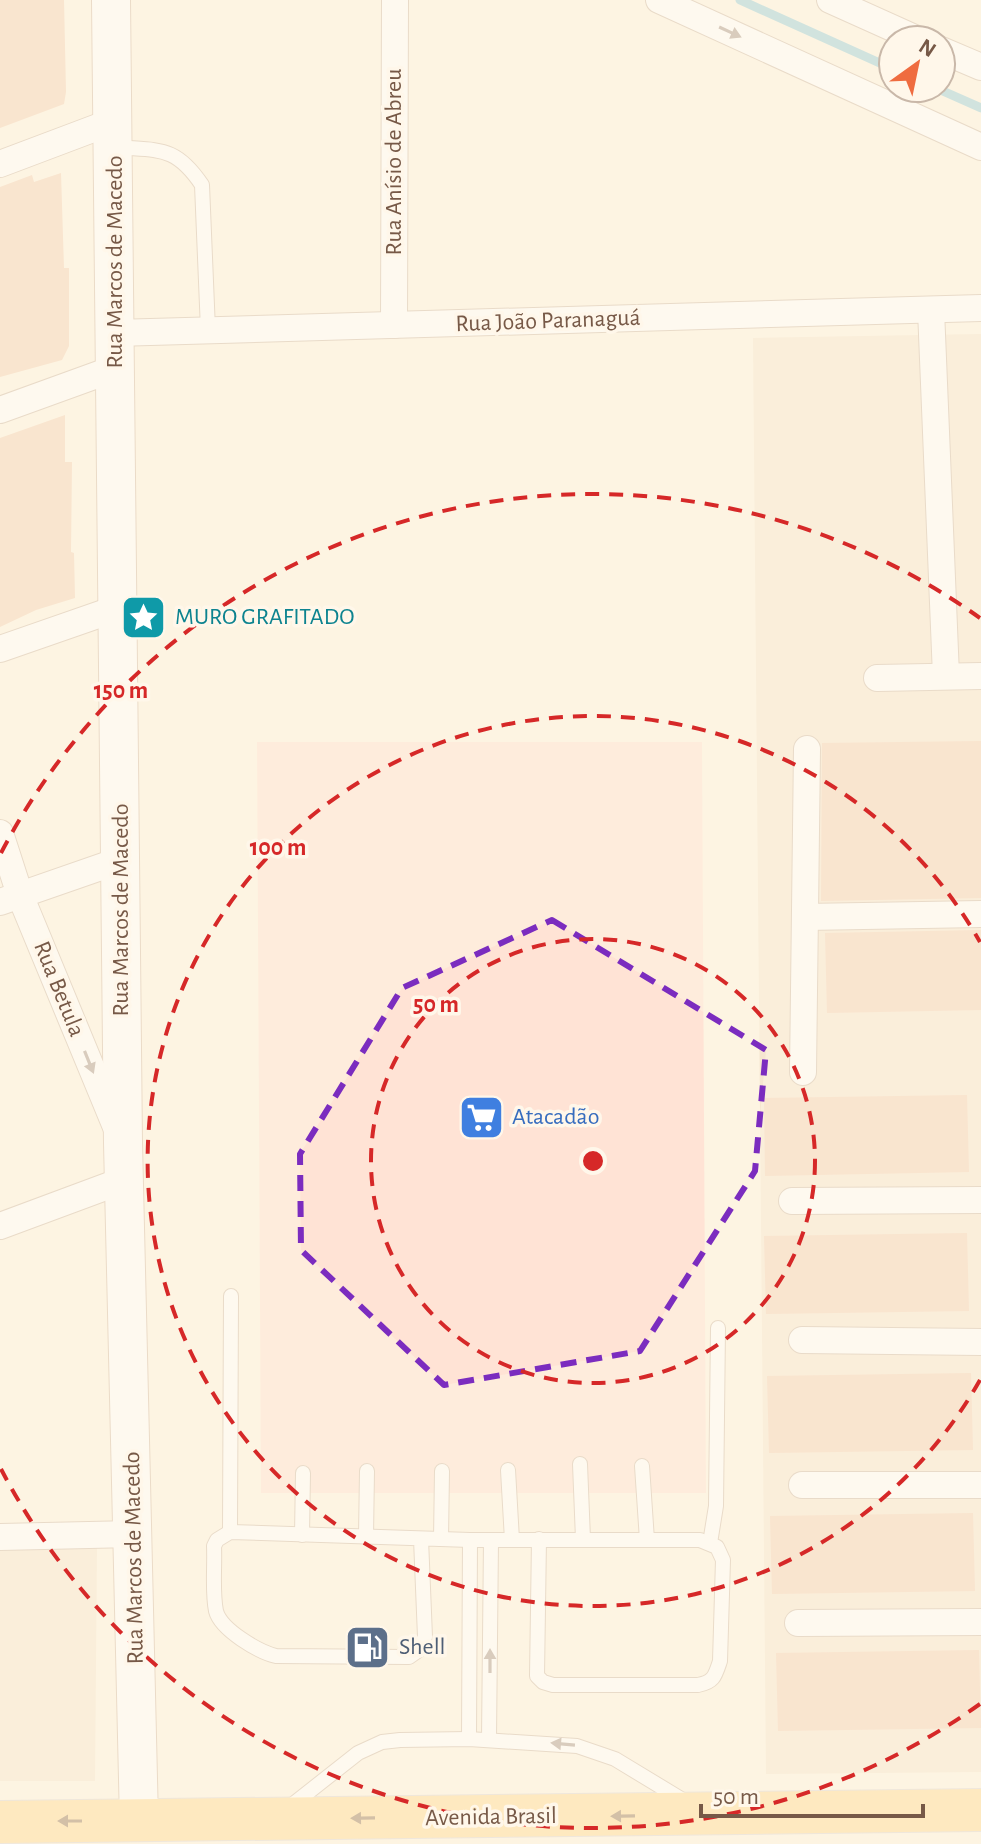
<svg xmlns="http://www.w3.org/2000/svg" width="981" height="1844" font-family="'Alegreya Sans',sans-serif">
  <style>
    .residential { fill: #f6e6d0 }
    .commercial { fill: #ffe3d5 }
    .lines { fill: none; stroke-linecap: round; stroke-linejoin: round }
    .stream { stroke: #9bcfda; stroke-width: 9 }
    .building { fill: #f4d2b8 }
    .service-casing { stroke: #d1bdab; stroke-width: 16 }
    .minor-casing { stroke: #d1bdab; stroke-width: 28 }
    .secondary-casing { stroke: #d5bda8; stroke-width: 40 }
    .primary-casing { stroke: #ded7d3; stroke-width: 44 }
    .service { stroke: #fff; stroke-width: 14 }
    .minor { stroke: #fff; stroke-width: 26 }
    .secondary { stroke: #fff; stroke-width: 38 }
    .primary { stroke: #ffdc98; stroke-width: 42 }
    .oneway { fill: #ad9b91 }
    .oneway2 { fill: #a0805f }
    .marked { fill: none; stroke: #7b2cbf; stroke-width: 6; stroke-dasharray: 16 10; stroke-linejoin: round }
    .ring { fill: none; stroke: #d62828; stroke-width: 4; stroke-dasharray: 14 10 }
    .labels { text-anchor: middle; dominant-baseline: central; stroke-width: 7; stroke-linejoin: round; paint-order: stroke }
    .street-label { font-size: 24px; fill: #775947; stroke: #fff7ea }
    .culture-label { font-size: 24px; fill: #0d838f; stroke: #fff7ea; text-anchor: start }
    .shop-label { font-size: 24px; fill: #366cbe; stroke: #fff7ea; text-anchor: start }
    .service-label { font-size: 24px; fill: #4e5e75; stroke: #fff7ea; text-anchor: start }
    .centre { fill: #d62828; stroke: #fff7ea; stroke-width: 4 }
    .ring-label { font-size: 24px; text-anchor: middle; font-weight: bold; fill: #d62828; stroke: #fff7ea; stroke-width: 7; stroke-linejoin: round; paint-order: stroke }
  </style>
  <rect width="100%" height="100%" fill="#fdf4e2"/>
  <g class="residential">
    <path d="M 981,334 L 981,1772 L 766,1774 L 753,338 Z"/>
    <path d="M 97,1546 L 95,1781 L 0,1781 L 0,1548 Z"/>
  </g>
  <path class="commercial" d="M 257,742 L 702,742 L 706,1493 L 261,1493 Z"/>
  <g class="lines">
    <g class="stream">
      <path d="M 740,0 L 893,69"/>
      <path d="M 936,88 L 981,108"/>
    </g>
  </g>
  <g class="building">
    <path d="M 0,0 L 64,0 L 66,92 L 64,104 L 0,128 Z"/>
    <path d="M 61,173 L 64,268 L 69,268 L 69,346 L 62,360 L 0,377 L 0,187 L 32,175 L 34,182 Z"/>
    <path d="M 65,415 L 65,462 L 72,462 L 71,552 L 74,553 L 75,598 L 36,610 L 0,627 L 0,438 Z"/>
    <path d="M 981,741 L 981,898 L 821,901 L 822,743 Z"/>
    <path d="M 981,930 L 981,1010 L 827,1013 L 825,933 Z"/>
    <path d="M 967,1095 L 969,1172 L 765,1176 L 764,1098 Z"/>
    <path d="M 967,1233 L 969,1311 L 766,1314 L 764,1236 Z"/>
    <path d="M 971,1373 L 973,1450 L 769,1453 L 767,1376 Z"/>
    <path d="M 973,1513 L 975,1591 L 772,1594 L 770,1516 Z"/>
    <path d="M 979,1650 L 981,1728 L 778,1731 L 776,1653 Z"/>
  </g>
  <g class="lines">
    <defs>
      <g id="service">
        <path d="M 115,147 C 159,151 175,145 202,185 L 208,330"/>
        <path d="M 580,1464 L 583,1539"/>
        <path d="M 642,1466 L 647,1540"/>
        <path d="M 508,1470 L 512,1540"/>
        <path d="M 230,1532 L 231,1296"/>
        <path d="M 302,1535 L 303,1473"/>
        <path d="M 366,1537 L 367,1471"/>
        <path d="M 421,1539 L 425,1637 L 419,1650 L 409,1657 L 276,1656 C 259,1652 221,1630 216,1611 C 212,1591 215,1567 214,1546 L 217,1540 L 230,1532 L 470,1540 L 700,1540 L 717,1547 L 723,1560 L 720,1661 C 715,1676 714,1682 698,1685 L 553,1685 L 543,1682 L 537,1676 L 539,1539"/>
        <path d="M 441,1539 L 442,1471"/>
        <path d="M 710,1543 L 716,1506 L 718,1328"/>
        <path d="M 469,1739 L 470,1540"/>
        <path d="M 489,1739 L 491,1540"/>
        <path d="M 287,1809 L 358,1753 L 382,1742 L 400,1740 L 469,1739 L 577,1746 L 615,1759 L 686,1802"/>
      </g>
      <g id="minor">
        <path d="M 659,0 L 981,147"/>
        <path d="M 830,0 L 919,40"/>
        <path d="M 941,50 L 981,67"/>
        <path d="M 0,164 L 114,121"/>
        <path d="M 931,310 L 946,676"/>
        <path d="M 394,325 L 395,0"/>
        <path d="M 115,333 L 981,308"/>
        <path d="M 0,410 L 116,368"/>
        <path d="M 0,649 L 118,608"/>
        <path d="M 877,678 L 981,676"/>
        <path d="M 0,833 L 20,895 L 116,1127"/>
        <path d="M 0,902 L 121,860"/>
        <path d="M 805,917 L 981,914"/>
        <path d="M 803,1072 L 807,749"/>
        <path d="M 792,1201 L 981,1200"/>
        <path d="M 0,1226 L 124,1180"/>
        <path d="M 802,1340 L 981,1342"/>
        <path d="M 802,1485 L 981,1485"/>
        <path d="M 0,1537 L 133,1534"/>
        <path d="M 798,1623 L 981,1622"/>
      </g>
      <path id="secondary" d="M 111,0 L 123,1143 L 139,1821"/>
      <path id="primary" d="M 0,1822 L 981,1810"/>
    </defs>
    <use href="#service" class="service-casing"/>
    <use href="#minor" class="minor-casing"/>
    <use href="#secondary" class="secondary-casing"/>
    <use href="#primary" class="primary-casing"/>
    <use href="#service" class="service"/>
    <use href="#minor" class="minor"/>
    <use href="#secondary" class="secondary"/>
    <use href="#primary" class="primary"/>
  </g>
  <defs><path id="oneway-solid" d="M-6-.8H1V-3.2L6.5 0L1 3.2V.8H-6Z" transform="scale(2)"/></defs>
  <g class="oneway">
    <use href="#oneway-solid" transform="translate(730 32) rotate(25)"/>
    <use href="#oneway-solid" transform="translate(89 1062) rotate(68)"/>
    <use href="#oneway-solid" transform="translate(490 1661) rotate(-90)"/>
    <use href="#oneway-solid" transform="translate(563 1744) rotate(-175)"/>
  </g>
  <g class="oneway2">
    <use href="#oneway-solid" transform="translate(623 1816) rotate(179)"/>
    <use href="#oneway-solid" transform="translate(363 1818) rotate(179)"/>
    <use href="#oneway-solid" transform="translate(70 1821) rotate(180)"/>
  </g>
  <path d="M0 0H981V1844H0ZM 552,920 L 766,1050 L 755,1171 L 640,1351 L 444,1385 L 301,1250 L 300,1154 L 402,988 Z" fill="#fdf4e2" fill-opacity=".55" fill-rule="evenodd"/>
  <path class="marked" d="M 552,920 L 766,1050 L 755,1171 L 640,1351 L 444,1385 L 301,1250 L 300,1154 L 402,988 Z"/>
  <g class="ring">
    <circle cx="593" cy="1161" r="222"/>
    <path d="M980 1380A445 445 0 1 1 980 942"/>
    <path d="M980 1704A667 667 0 0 1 1 1469M1 853A667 667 0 0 1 980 618"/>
  </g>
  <defs>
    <symbol id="sight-square" viewBox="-11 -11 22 22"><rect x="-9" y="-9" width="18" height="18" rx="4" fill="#0f9aa8" stroke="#fff7ea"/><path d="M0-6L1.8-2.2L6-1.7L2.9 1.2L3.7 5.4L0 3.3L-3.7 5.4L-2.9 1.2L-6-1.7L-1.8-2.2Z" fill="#fff"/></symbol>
    <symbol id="supermarket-square" viewBox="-11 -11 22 22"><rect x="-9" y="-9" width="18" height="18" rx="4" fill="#3f7fe0" stroke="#fff7ea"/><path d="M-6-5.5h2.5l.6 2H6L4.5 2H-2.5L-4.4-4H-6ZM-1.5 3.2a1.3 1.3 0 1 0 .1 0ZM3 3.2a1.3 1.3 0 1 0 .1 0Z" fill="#fff"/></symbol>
    <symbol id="fuel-square" viewBox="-11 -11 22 22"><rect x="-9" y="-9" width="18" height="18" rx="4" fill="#5c6f8a" stroke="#fff7ea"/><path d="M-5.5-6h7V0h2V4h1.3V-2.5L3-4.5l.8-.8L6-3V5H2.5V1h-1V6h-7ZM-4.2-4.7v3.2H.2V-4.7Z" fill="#fff"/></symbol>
  </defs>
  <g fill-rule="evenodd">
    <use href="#sight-square" x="118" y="592" width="51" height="51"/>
    <use href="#supermarket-square" x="456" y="1092" width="51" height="51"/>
    <use href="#fuel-square" x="342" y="1622" width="51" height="51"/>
  </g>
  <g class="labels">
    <g class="street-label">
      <text transform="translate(394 162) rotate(-90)">Rua Anísio de Abreu</text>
      <text transform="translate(115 262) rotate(-90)">Rua Marcos de Macedo</text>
      <text transform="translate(548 321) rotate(-2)">Rua João Paranaguá</text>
      <text transform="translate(121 910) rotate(-90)">Rua Marcos de Macedo</text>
      <text transform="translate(59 989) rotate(68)">Rua Betula</text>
      <text transform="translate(134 1558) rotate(-91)">Rua Marcos de Macedo</text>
      <text transform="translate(491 1817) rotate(-1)">Avenida Brasil</text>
    </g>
    <g class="culture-label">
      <text x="175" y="617">MURO GRAFITADO</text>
    </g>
    <g class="shop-label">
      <text x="512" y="1117">Atacadão</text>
    </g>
    <g class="service-label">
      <text x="399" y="1647">Shell</text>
    </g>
  </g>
  <circle cx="593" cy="1161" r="12" class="centre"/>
  <g class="ring-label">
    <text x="121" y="698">150 m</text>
    <text x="278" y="855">100 m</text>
    <text x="436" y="1012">50 m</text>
  </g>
  <g transform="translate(917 64) rotate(33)"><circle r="38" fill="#fff7ea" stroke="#c9b8a9" stroke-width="2"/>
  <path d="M0-6L14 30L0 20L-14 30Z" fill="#ef6c40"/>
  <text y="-12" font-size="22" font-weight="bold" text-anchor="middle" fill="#775947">N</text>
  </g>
  <path d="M701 1804v12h222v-12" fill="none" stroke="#775947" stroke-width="4"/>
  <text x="713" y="1804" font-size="24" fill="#775947" stroke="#fff7ea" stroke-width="6" paint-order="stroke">50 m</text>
</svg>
